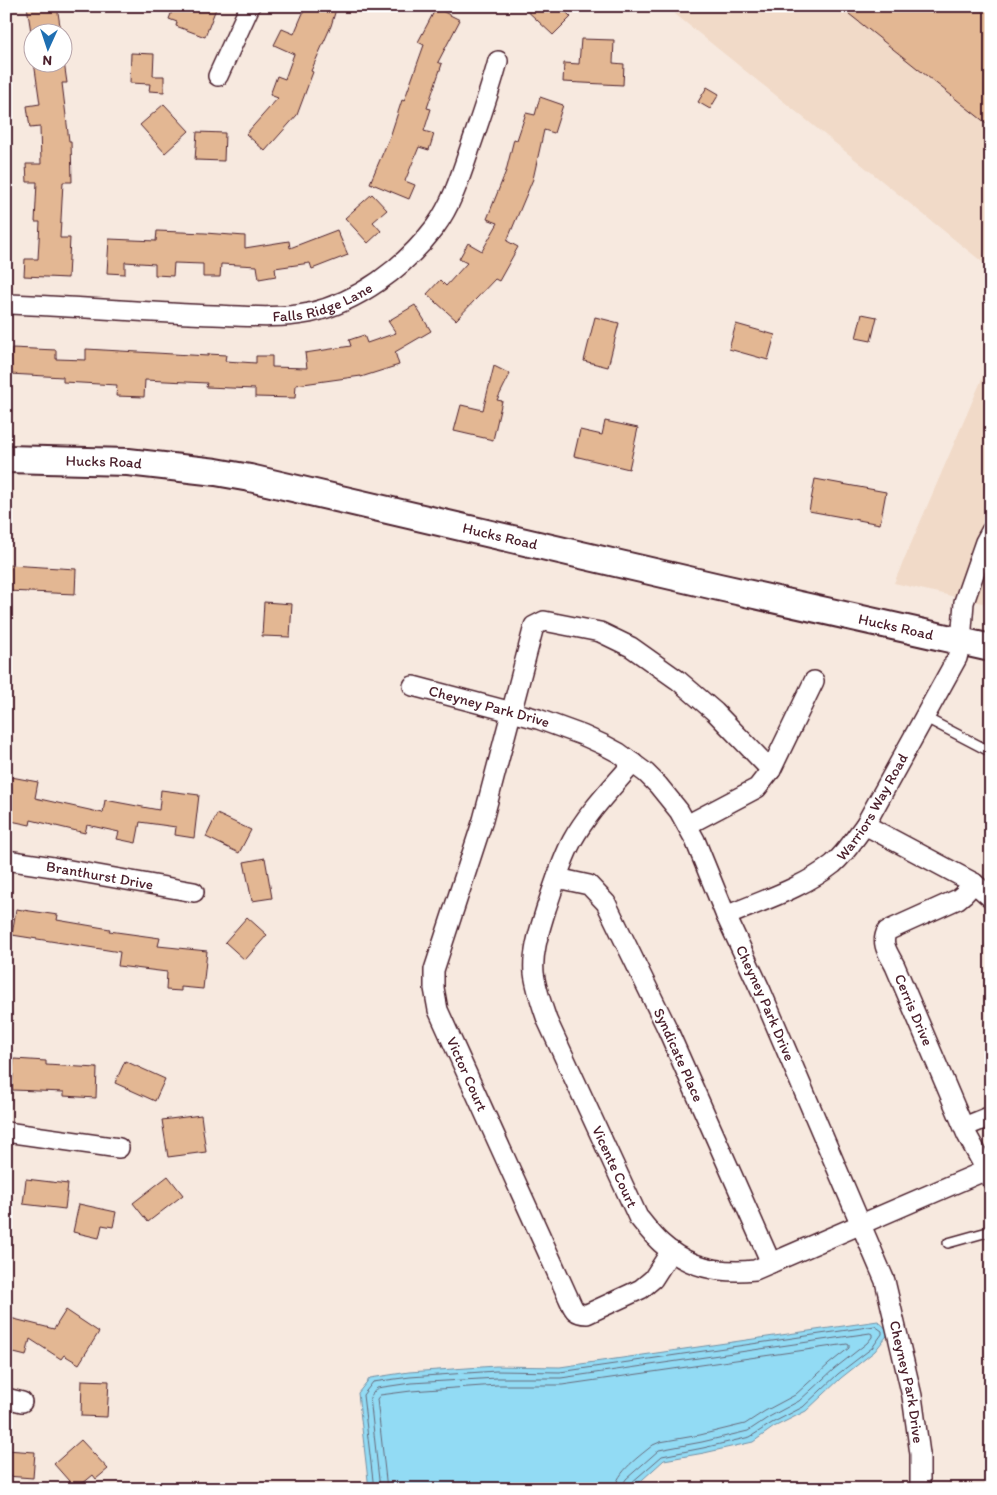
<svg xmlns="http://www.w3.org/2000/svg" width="997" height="1495" font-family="Itim,sans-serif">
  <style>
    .built { fill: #f1dac8 }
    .water { fill: #92dbf4; stroke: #7590a4 }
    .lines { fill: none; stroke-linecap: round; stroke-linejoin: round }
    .shore { stroke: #676a7b; stroke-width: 1 }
    .building { fill: #e3b793; stroke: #4a1f2b }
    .service-casing { stroke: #4a1f2b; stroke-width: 12 }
    .minor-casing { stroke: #4a1f2b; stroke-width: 22 }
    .secondary-casing { stroke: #4a1f2b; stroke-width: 30 }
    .service { stroke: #fff; stroke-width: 9 }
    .minor { stroke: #fff; stroke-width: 19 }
    .secondary { stroke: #fff; stroke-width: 26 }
    .labels { text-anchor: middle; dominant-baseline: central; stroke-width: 4; stroke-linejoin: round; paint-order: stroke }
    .street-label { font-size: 15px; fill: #4a1f2b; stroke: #fff }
  </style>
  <rect width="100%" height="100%" fill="#f7e9df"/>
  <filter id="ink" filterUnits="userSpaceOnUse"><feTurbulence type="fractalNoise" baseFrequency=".02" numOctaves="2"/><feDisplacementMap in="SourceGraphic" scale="10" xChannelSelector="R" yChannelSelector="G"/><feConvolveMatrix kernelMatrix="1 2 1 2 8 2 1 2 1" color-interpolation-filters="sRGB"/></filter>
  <g filter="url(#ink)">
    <g class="built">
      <path d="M 678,6 L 991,6 L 991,269 L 675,14 Z"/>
      <path d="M 991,358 L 991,605 L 894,583 Z"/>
    </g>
    <path class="water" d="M 878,1321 L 890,1332 L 875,1351 L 841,1378 L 806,1411 L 774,1427 L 753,1442 L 704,1453 L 664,1460 L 632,1489 L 369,1489 L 358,1393 L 370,1378 L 409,1372 L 496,1366 L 560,1367 Z"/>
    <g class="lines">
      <g class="shore">
        <path d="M 374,1489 L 363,1395 L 373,1382 L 410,1377 L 496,1371 L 560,1372 L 875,1326 L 882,1331 L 882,1334 L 872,1348 L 838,1374 L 803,1407 L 772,1423 L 750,1437 L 703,1448 L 662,1456 L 631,1483 L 629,1489"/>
        <path d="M 380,1489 L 370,1397 L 377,1388 L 411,1383 L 497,1378 L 561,1378 L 870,1333 L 872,1334 L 872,1337 L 867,1343 L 834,1369 L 799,1401 L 769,1417 L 748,1431 L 702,1442 L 659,1450 L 626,1479 L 623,1484 L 622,1489"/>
        <path d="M 387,1489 L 377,1399 L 380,1395 L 411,1391 L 497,1385 L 562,1385 L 847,1344 L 849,1345 L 849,1348 L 829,1364 L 795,1395 L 765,1411 L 745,1424 L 700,1435 L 660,1442 L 653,1445 C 641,1455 616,1472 615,1489"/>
      </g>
    </g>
    <g class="building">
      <path d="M 27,6 L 57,6 L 61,32 L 31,32 Z"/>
      <path d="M 174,6 L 217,6 L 205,37 L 176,26 L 177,22 L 169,19 Z"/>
      <path d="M 306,6 L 337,6 L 331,26 L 311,71 L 313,72 L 297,115 L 265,151 L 246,134 L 278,98 L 270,95 L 277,76 L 285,79 L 294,54 L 274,45 L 282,29 L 294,34 Z"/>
      <path d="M 522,6 L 560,6 L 571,17 L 553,35 Z"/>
      <path d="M 839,6 L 991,6 L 991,127 Z"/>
      <path d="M 436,8 L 460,20 L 438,62 L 442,64 L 427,108 L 431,109 L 424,131 L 434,134 L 429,150 L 419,147 L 405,181 L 415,185 L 409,199 L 370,183 L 391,134 L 402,100 L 404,101 L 424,45 L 418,42 Z"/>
      <path d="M 581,39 L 614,40 L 613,63 L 624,64 L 623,85 L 563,82 L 564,63 L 579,64 Z"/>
      <path d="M 131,53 L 154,54 L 153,76 L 164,76 L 164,92 L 149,91 L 150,84 L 130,83 Z"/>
      <path d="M 34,62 L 64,62 L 67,83 L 62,83 L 69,141 L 71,141 L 72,182 L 63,182 L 60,238 L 70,238 L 68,278 L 24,276 L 25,259 L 38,259 L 40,222 L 35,222 L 37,182 L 27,182 L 26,164 L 41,164 L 40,127 L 30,128 L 27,106 L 40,104 Z"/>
      <path d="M 707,87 L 719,94 L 710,109 L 698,102 Z"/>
      <path d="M 540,97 L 563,105 L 554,133 L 544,130 L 533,179 L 507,241 L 518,247 L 499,281 L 495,279 L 456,320 L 427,294 L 440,280 L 446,286 L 467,263 L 459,259 L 468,243 L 482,251 L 498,223 L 487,219 L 506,171 L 514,139 L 517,140 L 526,113 L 535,115 Z"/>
      <path d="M 164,104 L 189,131 L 165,153 L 140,125 Z"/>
      <path d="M 197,132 L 225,133 L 224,161 L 195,160 Z"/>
      <path d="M 372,194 L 387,210 L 373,222 L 381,231 L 368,243 L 345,218 Z"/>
      <path d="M 337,230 L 348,255 L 312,269 L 310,263 L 275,268 L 276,276 L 259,279 L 257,266 L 221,264 L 220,277 L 203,277 L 203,264 L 174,263 L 173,276 L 155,275 L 155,264 L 125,262 L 125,274 L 107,273 L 109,239 L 156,241 L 157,231 L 205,233 L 245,236 L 245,248 L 289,241 L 290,248 Z"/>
      <path d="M 415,305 L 431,331 L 395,352 L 399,365 L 361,377 L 361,376 L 296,385 L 295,398 L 255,397 L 255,389 L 206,387 L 207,383 L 145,380 L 144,397 L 116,396 L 117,385 L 63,382 L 63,377 L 10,374 L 12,348 L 56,350 L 56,359 L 86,360 L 86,349 L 208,356 L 208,354 L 226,355 L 225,361 L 256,363 L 256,356 L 272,356 L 272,367 L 307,368 L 305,353 L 351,346 L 349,340 L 364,335 L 367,343 L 396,333 L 388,321 Z"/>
      <path d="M 862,314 L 877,317 L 871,341 L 856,338 Z"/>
      <path d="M 595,317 L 619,323 L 608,367 L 584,361 Z"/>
      <path d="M 736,324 L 775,335 L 768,360 L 729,349 Z"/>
      <path d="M 494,366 L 510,374 L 497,400 L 502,401 L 493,440 L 454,431 L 461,405 L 483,410 Z"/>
      <path d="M 605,421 L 638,428 L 629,469 L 574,456 L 580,430 L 602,435 Z"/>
      <path d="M 815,479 L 886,492 L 880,524 L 809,511 Z"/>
      <path d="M 9,565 L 76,569 L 75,594 L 7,591 Z"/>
      <path d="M 264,602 L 292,604 L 290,637 L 262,636 Z"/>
      <path d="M 6,776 L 38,782 L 35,798 L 103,813 L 105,800 L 159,810 L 161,790 L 199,795 L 194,838 L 175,835 L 176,827 L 140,822 L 136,843 L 117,839 L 119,832 L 87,825 L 85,833 L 31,820 L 30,825 L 11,821 L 13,812 L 6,811 Z"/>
      <path d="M 217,814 L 251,830 L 239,853 L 206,837 Z"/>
      <path d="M 265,858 L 272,898 L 252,901 L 244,862 Z"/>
      <path d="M 16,909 L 58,915 L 57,920 L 110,929 L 109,931 L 160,938 L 158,946 L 207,951 L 203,989 L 181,987 L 181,991 L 166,990 L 167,972 L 118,966 L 120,952 L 12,935 Z"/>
      <path d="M 247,917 L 267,935 L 245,960 L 225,942 Z"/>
      <path d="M 14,1059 L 46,1061 L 46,1065 L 97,1068 L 96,1098 L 64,1096 L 64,1092 L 12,1090 Z"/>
      <path d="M 125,1061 L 165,1079 L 155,1101 L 115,1083 Z"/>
      <path d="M 201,1115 L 206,1152 L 168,1157 L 162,1120 Z"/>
      <path d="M 168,1176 L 183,1195 L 148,1222 L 133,1203 Z"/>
      <path d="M 26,1179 L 68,1184 L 65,1209 L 23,1204 Z"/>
      <path d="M 79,1204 L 116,1212 L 113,1227 L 102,1225 L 99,1238 L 73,1232 Z"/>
      <path d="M 66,1310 L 99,1332 L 79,1364 L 64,1355 L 61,1359 L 30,1339 L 26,1356 L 6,1351 L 6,1317 L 54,1329 Z"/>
      <path d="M 82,1380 L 109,1381 L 107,1417 L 81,1416 Z"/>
      <path d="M 81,1440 L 108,1469 L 96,1479 L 93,1475 L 76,1489 L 54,1464 Z"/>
      <path d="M 6,1450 L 35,1452 L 33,1478 L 6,1476 Z"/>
    </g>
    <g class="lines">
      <defs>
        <g id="service">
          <path d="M 924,717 L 991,752"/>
          <path d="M 948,1243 L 991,1231"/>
        </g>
        <g id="minor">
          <path d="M 218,76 L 250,6"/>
          <path id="s1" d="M 6,304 C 76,306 145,313 214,315 C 245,316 278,319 309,313 C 358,302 404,268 435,227 C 452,204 461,175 470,148 C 480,119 490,91 498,61"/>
          <path id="s2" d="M 413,686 L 538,719 L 582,735 L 604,745 L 619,753 L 646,773 L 658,785 L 679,811 L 695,840 L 726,916 L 761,991 L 885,1281 L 912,1396 L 920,1454 L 920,1489"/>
          <path id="s3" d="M 633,763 C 612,788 588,812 572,841 C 561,862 554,886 546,909 C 540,929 532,952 534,973 C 536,989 542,1005 547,1020 L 638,1217 C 645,1225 652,1235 661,1243 C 687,1267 720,1274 755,1270 L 991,1168"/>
          <path d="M 687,825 L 757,788 L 771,770 L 814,681"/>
          <path d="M 865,825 L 974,883 L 991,898"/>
          <path id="s4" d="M 6,860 L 53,867 L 194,892"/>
          <path id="s5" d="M 557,878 L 589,885 L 606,903 L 666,1026 L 771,1263"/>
          <path id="s6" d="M 974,883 L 964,894 L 958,899 L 887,931 C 880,944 889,954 895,966 L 967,1135 L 991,1179"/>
          <path id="s7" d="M 726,916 C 761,901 803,888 833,864 C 846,853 855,838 865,825 L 957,658 L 961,642 L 964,602 L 985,542 L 991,531"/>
          <path d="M 964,1127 L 991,1116"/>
          <path d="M 6,1132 L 119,1148"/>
          <path d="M 671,1251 L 653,1279 L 641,1289 L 587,1314 C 573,1314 573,1307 568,1297 L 438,1010 L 434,988 L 434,970 L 483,820 L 534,626 L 544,621 L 600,632 L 631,647 L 679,681 L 715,712 L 771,770"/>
          <path d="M 6,1398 L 22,1402"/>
        </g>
        <g id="secondary">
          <path id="s8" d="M 6,459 L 128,462 L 216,472 L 250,478 L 719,587 L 991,648"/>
        </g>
      </defs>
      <use href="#service" class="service-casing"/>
      <use href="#minor" class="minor-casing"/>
      <use href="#secondary" class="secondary-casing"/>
      <use href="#service" class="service"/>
      <use href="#minor" class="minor"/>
      <use href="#secondary" class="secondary"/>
    </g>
  </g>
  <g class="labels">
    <g class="street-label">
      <text stroke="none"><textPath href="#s1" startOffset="319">Falls Ridge Lane</textPath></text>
      <text stroke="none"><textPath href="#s8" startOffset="98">Hucks Road</textPath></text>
      <text stroke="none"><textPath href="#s8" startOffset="502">Hucks Road</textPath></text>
      <text stroke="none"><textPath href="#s8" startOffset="908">Hucks Road</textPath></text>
      <text stroke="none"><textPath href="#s2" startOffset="79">Cheyney Park Drive</textPath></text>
      <text stroke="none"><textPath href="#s7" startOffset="189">Warriors Way Road</textPath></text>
      <text stroke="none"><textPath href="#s4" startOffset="95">Branthurst Drive</textPath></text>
      <text stroke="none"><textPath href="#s2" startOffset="512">Cheyney Park Drive</textPath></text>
      <text stroke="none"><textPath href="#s6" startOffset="186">Cerris Drive</textPath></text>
      <text stroke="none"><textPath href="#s5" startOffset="226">Syndicate Place</textPath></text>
      <text transform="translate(467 1074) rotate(66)">Victor Court</text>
      <text stroke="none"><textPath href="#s3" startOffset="448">Vicente Court</textPath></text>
      <text stroke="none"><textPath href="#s2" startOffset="918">Cheyney Park Drive</textPath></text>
    </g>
  </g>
  <rect width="997" height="1495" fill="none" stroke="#fff" stroke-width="25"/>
  <rect x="12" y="12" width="972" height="1470" fill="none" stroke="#4a1f2b" stroke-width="2" filter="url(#ink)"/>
  <g transform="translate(48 48) rotate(183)"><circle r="24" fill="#ffffff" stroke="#b7a5aa"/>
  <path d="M0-4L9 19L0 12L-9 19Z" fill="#1f6fb2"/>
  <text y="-8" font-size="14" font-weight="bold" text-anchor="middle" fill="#4a1f2b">N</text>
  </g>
</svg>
